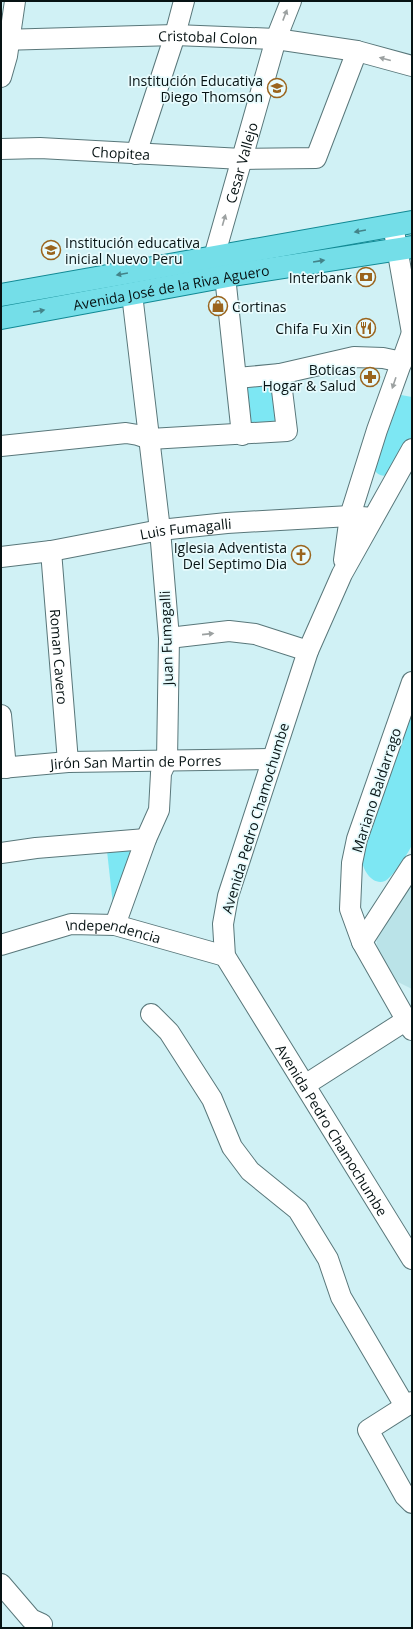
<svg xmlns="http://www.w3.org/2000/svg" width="413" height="1629" font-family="'Open Sans',sans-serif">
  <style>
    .built { fill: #bae3e8 }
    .green { fill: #7de7f3 }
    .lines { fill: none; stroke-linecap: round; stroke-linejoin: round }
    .minor-casing { stroke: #59777a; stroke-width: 22 }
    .major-casing { stroke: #118994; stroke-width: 24 }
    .minor { stroke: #fff; stroke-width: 20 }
    .major { stroke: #74dee8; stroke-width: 22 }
    .oneway { fill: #9ca1a1 }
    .oneway2 { fill: #438389 }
    .labels { text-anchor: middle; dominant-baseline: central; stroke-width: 3.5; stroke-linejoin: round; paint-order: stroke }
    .street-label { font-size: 14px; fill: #071314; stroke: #e7fbfd }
    .poi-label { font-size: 14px; fill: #071314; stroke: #e7fbfd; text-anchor: end }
  </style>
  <rect width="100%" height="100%" fill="#d0f1f5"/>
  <path class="built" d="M 412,881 L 412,989 L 394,980 L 378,953 L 376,936 Z"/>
  <g class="green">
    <path d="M 277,381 L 281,428 L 248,430 L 242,383 Z"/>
    <path d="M 401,395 L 412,397 L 412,438 L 388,475 C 382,477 377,475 374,469 Z"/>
    <path d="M 412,705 C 412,738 412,771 412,804 C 412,816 413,832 412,844 C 411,850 391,879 385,881 C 373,886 362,870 362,859 Z"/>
    <path d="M 133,847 L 113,905 L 107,851 Z"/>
  </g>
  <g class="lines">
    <defs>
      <g id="minor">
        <path id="s1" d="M 1,40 L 175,35 L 276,39 L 357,51 L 412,66"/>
        <path d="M 1,77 L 7,56 L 15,1"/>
        <path id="s2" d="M 1,149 L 40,148 L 242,159 L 316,158 L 357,51"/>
        <path d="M 136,154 L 175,35 L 184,1"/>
        <path d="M 393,225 L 412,333"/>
        <path id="s3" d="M 214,257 L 276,39 L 291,1"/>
        <path d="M 225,276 L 242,435"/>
        <path d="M 280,374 L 354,357 L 383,358 L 402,362"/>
        <path d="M 1,446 L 126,433 L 138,435 L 150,439 L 287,431 L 280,374 L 237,378"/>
        <path id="s4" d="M 412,449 L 342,574 L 308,651 L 228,896 L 223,924 L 225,956 L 412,1259"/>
        <path id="s5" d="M 51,551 L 68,762"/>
        <path id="s6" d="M 1,557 L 51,551 L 160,530 L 227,523 L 350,516 L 372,518"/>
        <path d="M 344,560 L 350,516 L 377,430 L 412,333"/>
        <path d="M 169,638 L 229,631 L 255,634 L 308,651"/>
        <path d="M 412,682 L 357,839 L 352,863 L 350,909 L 362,942 L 412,1030"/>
        <path d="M 1,715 L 6,768"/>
        <path id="s7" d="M 1,768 L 68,762 L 271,759"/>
        <path d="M 1,853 L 36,848 L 146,839"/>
        <path d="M 115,925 L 146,839 L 159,810 L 161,773 L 167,760 L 169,638 L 160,530 L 132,294"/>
        <path d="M 362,942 L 412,865"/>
        <path id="s8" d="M 1,945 L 71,924 L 115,925 L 225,956"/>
        <path d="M 151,1014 L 169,1032 L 212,1099 L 232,1147 L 250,1171 L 298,1210 L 328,1259 L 341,1297 L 405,1406"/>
        <path d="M 305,1085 L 405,1021"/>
        <path d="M 412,1402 L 368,1430 L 405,1496 L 412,1503"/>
        <path d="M 1,1584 L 31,1619 L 42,1624"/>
      </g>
      <g id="major">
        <path d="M 1,295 L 412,222"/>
        <path id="s9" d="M 1,318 L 233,275 L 412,247"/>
      </g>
    </defs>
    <use href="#minor" class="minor-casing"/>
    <use href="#major" class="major-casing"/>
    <use href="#minor" class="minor"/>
    <use href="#major" class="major"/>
  </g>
  <defs><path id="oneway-solid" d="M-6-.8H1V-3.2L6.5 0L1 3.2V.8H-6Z"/></defs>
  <g class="oneway">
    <use href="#oneway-solid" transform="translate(285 15) rotate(-69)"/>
    <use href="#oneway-solid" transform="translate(385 59) rotate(-165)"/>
    <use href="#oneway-solid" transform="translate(224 220) rotate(-74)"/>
    <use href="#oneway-solid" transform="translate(394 383) rotate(109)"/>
    <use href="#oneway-solid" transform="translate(208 634) rotate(-6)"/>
  </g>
  <g class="oneway2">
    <use href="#oneway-solid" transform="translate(360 231) rotate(170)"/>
    <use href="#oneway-solid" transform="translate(319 261) rotate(-9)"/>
    <use href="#oneway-solid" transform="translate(122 274) rotate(170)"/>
    <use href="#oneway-solid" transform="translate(39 311) rotate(-10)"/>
  </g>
  <defs>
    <symbol id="school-ring" viewBox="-11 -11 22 22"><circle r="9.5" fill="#e7fbfd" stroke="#9a641d" stroke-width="1.5"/><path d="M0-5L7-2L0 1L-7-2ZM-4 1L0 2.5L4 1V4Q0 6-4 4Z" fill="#9a641d"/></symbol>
    <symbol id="bank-ring" viewBox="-11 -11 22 22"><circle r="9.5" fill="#e7fbfd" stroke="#9a641d" stroke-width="1.5"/><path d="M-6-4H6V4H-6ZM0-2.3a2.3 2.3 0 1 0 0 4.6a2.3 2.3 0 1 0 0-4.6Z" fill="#9a641d"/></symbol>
    <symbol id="shop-ring" viewBox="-11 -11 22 22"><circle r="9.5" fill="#e7fbfd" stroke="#9a641d" stroke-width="1.5"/><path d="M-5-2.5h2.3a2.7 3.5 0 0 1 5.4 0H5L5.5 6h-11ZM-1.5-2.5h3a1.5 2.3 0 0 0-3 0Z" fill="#9a641d"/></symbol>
    <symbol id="restaurant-ring" viewBox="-11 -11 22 22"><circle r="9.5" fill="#e7fbfd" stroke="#9a641d" stroke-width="1.5"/><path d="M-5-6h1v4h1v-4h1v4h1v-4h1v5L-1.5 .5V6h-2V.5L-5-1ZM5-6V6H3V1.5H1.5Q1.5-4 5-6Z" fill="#9a641d"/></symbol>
    <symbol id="pharmacy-ring" viewBox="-11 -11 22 22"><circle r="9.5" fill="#e7fbfd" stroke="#9a641d" stroke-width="1.5"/><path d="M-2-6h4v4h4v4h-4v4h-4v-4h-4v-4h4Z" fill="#9a641d"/></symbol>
    <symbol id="church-ring" viewBox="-11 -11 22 22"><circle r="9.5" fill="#e7fbfd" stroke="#9a641d" stroke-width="1.5"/><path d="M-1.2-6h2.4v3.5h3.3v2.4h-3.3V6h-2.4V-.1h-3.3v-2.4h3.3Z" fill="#9a641d"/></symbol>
  </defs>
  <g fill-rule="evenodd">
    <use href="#school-ring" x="266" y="77" width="22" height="22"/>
    <use href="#school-ring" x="40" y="239" width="22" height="22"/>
    <use href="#bank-ring" x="355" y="266" width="22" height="22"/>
    <use href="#shop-ring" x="207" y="295" width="22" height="22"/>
    <use href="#restaurant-ring" x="355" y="317" width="22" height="22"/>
    <use href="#pharmacy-ring" x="359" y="366" width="22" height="22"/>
    <use href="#church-ring" x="290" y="544" width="22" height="22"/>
  </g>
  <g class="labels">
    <g class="street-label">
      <text stroke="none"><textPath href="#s1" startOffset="207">Cristobal Colon</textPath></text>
      <text stroke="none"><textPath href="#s2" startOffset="120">Chopitea</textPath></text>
      <text stroke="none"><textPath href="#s3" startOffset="98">Cesar Vallejo</textPath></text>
      <text stroke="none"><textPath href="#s9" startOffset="173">Avenida José de la Riva Aguero</textPath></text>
      <text stroke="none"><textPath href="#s6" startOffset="187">Luis Fumagalli</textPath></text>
      <text transform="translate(166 638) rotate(-92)">Juan Fumagalli</text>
      <text stroke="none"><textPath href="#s5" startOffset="106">Roman Cavero</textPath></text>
      <text stroke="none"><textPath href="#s7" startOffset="135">Jirón San Martin de Porres</textPath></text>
      <text transform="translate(376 790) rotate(-72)">Mariano Baldarrago</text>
      <text transform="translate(255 818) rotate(-73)">Avenida Pedro Chamochumbe</text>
      <text stroke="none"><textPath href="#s8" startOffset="116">Independencia</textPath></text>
      <text stroke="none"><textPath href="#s4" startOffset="750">Avenida Pedro Chamochumbe</textPath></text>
    </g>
    <g class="poi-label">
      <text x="263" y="80">Institución Educativa<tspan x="263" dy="16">Diego Thomson</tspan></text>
      <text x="65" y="242" text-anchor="start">Institución educativa<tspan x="65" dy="16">inicial Nuevo Peru</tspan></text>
      <text x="352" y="277">Interbank</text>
      <text x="232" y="306" text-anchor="start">Cortinas</text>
      <text x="352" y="328">Chifa Fu Xin</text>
      <text x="356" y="369">Boticas<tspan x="356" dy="16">Hogar &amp; Salud</tspan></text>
      <text x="287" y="547">Iglesia Adventista<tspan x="287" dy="16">Del Septimo Dia</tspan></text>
    </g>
  </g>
  <rect width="413" height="1629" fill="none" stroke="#071314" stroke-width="4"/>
</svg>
